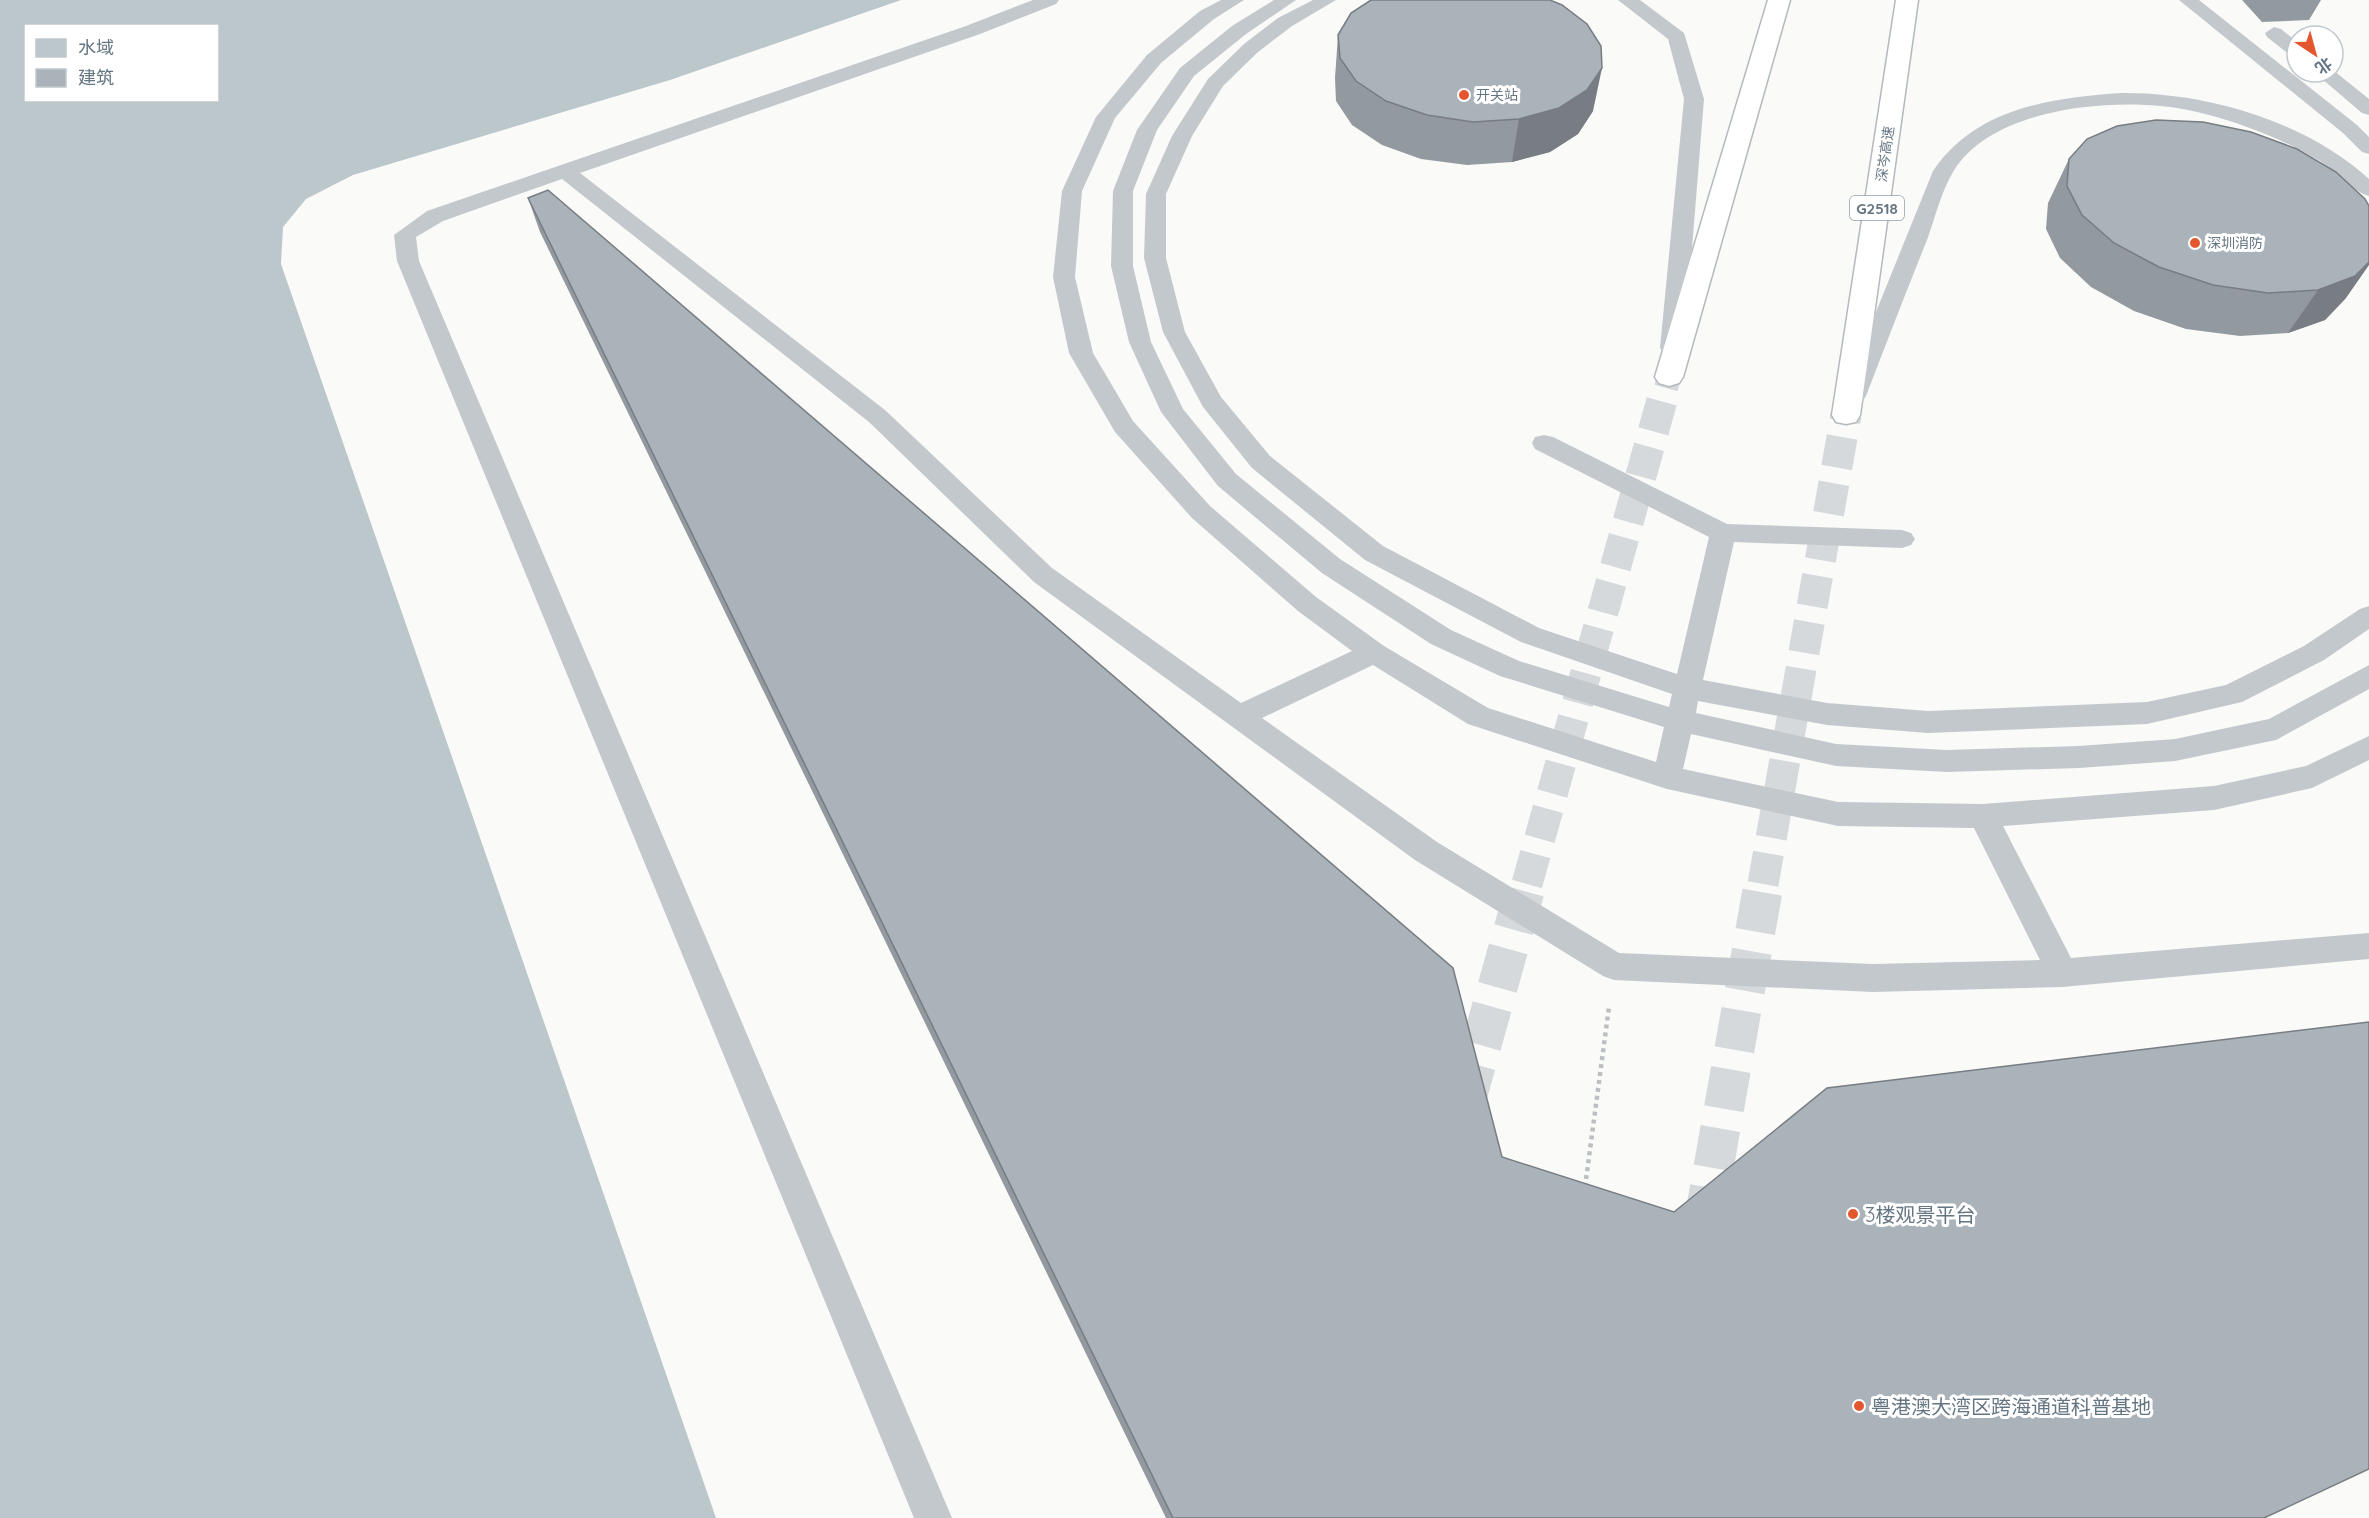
<svg xmlns="http://www.w3.org/2000/svg" width="2369" height="1518" font-family="Quicksand,'Noto Sans SC',sans-serif">
  <style>
    .water { fill: #bbc7cb; fill-rule: evenodd }
    .lines { fill: none; stroke-linecap: round; stroke-linejoin: round }
    .motorway-tunnel-far2 { stroke: #d5d9db; stroke-width: 24; stroke-dasharray: 24 12; stroke-linecap: butt }
    .motorway-tunnel-far1 { stroke: #d5d9db; stroke-width: 31; stroke-dasharray: 31 16; stroke-linecap: butt }
    .motorway-tunnel { stroke: #d5d9db; stroke-width: 40; stroke-dasharray: 40 20; stroke-linecap: butt }
    .motorway-casing { stroke: #b4b9bd; stroke-width: 3 }
    .path { stroke: #bbbfc2; stroke-width: 4.5; stroke-dasharray: 4 4; stroke-linecap: butt }
    .service { fill: #c3c8cc; fill-rule: evenodd }
    .motorway { fill: #fff; fill-rule: evenodd }
    .wall { fill: #929a9f }
    .shaded-wall { fill: #777d82 }
    .building { fill: #aab3b9; stroke: #777d82; stroke-width: 1.5 }
    .poi-dot { fill: #e4572e; stroke: #fff; stroke-width: 2 }
    .labels { text-anchor: middle; dominant-baseline: central; stroke-width: 6; stroke-linejoin: round; paint-order: stroke }
    .far-poi-label { font-size: 14px; fill: #657683; stroke: #fff; text-anchor: start }
    .far-street-label { font-size: 14px; fill: #657683; stroke: #fff }
    .shield { fill: #fff; stroke: #939fa8; stroke-width: 1.5 }
    .shield-label { font-size: 15px; font-weight: bold; fill: #657683 }
    .near-poi-label { font-size: 20px; fill: #657683; stroke: #fff; text-anchor: start }
  </style>
  <rect width="100%" height="100%" fill="#fafaf8"/>
  <path class="water" d="M 0,0 L 901,0 L 670,80 L 353,175 L 306,199 L 283,227 L 281,264 L 716,1518 L 0,1518 ZM 26,26 L 218,26 L 218,100 L 26,100 Z"/>
  <g class="lines">
    <path class="motorway-tunnel-far2" d="M 1666,388 L 1669,377"/>
    <g class="motorway-tunnel-far1">
      <path d="M 1527,884 L 1666,386"/>
      <path d="M 1763,884 L 1846,415"/>
    </g>
    <g class="motorway-tunnel">
      <path d="M 1465,1103 L 1527,882"/>
      <path d="M 1703,1227 L 1764,882"/>
    </g>
    <defs>
      <g id="motorway">
        <path d="M 1768,0 L 1790,0 L 1683,377 L 1679,383 L 1669,386 L 1659,383 L 1655,377 Z"/>
        <path d="M 1896,0 L 1918,0 L 1860,415 L 1856,422 L 1846,424 L 1836,422 L 1832,415 Z"/>
      </g>
    </defs>
    <use href="#motorway" class="motorway-casing"/>
    <path class="path" d="M 1585,1187 L 1609,1007"/>
    <g class="service">
      <path d="M 1033,0 L 1059,0 L 1056,4 L 980,34 L 580,173 L 885,410 L 1052,568 L 1241,703 L 1352,651 L 1298,611 L 1192,518 L 1115,432 L 1069,353 L 1053,277 L 1062,191 L 1096,117 L 1147,55 L 1200,11 L 1221,0 L 1244,0 L 1214,19 L 1161,63 L 1115,118 L 1082,191 L 1075,277 L 1093,353 L 1133,421 L 1210,506 L 1316,597 L 1384,646 L 1488,708 L 1656,762 L 1664,727 L 1500,676 L 1431,644 L 1322,573 L 1218,486 L 1161,412 L 1129,342 L 1111,266 L 1113,191 L 1137,130 L 1180,68 L 1232,26 L 1274,0 L 1296,0 L 1246,34 L 1194,76 L 1157,130 L 1133,191 L 1133,266 L 1151,342 L 1183,409 L 1236,474 L 1340,559 L 1451,630 L 1519,661 L 1669,707 L 1672,694 L 1521,642 L 1365,560 L 1252,468 L 1203,407 L 1163,332 L 1144,258 L 1146,194 L 1172,136 L 1208,79 L 1244,44 L 1278,18 L 1313,0 L 1336,0 L 1292,26 L 1258,52 L 1223,86 L 1192,136 L 1166,194 L 1166,258 L 1185,332 L 1221,397 L 1270,456 L 1383,546 L 1539,628 L 1677,674 L 1709,537 L 1535,449 L 1532,443 L 1535,437 L 1544,435 L 1553,437 L 1727,524 L 1902,530 L 1911,533 L 1915,539 L 1911,545 L 1902,548 L 1734,542 L 1703,680 L 1827,703 L 1928,711 L 2147,702 L 2226,685 L 2304,646 L 2360,609 L 2369,606 L 2369,629 L 2324,660 L 2242,702 L 2147,724 L 1928,733 L 1827,725 L 1698,701 L 1696,713 L 1836,744 L 1947,750 L 2079,746 L 2175,739 L 2269,719 L 2369,665 L 2369,689 L 2276,740 L 2175,761 L 2079,768 L 1947,772 L 1836,766 L 1691,734 L 1683,769 L 1838,802 L 1983,804 L 2214,786 L 2306,766 L 2369,736 L 2369,760 L 2312,788 L 2214,810 L 2003,826 L 2071,958 L 2369,933 L 2369,959 L 2062,987 L 1873,992 L 1614,980 L 1603,976 L 1415,860 L 1034,582 L 869,422 L 562,179 L 443,221 L 416,237 L 419,261 L 952,1518 L 914,1518 L 397,261 L 394,235 L 427,211 L 966,26 ZM 1373,665 L 1468,724 L 1667,789 L 1838,826 L 1974,828 L 2040,960 L 1873,964 L 1619,953 L 1437,842 L 1262,718 Z"/>
      <path d="M 1618,0 L 1640,0 L 1684,33 L 1704,99 L 1684,348 L 1680,353 L 1672,355 L 1664,353 L 1660,348 L 1684,99 L 1668,39 Z"/>
      <path d="M 2179,0 L 2199,0 L 2357,125 L 2369,137 L 2369,154 L 2362,152 L 2343,133 Z"/>
      <path d="M 2274,27 L 2281,29 L 2297,42 L 2297,57 L 2290,55 L 2267,37 L 2265,33 Z"/>
      <path d="M 2333,70 L 2369,99 L 2369,115 L 2362,113 L 2314,72 L 2333,72 Z"/>
      <path d="M 2121,93 C 2206,92 2305,121 2369,179 L 2369,196 C 2353,192 2334,169 2318,160 C 2293,145 2267,134 2239,124 C 2214,116 2187,108 2160,106 C 2097,100 1989,111 1953,172 C 1941,192 1935,218 1927,240 C 1906,292 1886,344 1866,396 L 1862,402 L 1854,404 L 1846,402 L 1842,396 L 1933,171 C 1976,108 2050,98 2121,93 Z"/>
    </g>
    <use href="#motorway" class="motorway"/>
  </g>
  <g class="wall">
    <path d="M 2242,0 L 2321,0 L 2309,20 L 2262,22 Z"/>
    <path d="M 1338,35 L 1593,111 L 1578,134 L 1550,152 L 1512,162 L 1467,165 L 1421,159 L 1382,145 L 1352,125 L 1336,101 L 1335,78 Z"/>
    <path d="M 2069,159 L 2346,298 L 2325,320 L 2288,333 L 2240,336 L 2186,329 L 2134,311 L 2091,287 L 2060,258 L 2046,229 L 2048,203 Z"/>
    <path d="M 528,198 L 1502,1157 L 2264,1518 L 1166,1518 L 540,232 Z"/>
  </g>
  <g class="shaded-wall">
    <path d="M 1602,68 L 1593,111 L 1578,134 L 1550,152 L 1512,162 L 1519,119 Z"/>
    <path d="M 2369,262 L 2369,265 L 2346,298 L 2325,320 L 2288,333 L 2318,290 Z"/>
  </g>
  <g class="building">
    <path d="M 1371,0 L 1550,0 L 1562,5 L 1587,24 L 1601,46 L 1602,68 L 1587,90 L 1559,108 L 1519,119 L 1473,122 L 1427,115 L 1386,101 L 1356,81 L 1340,58 L 1338,35 L 1351,13 Z"/>
    <path d="M 2156,120 L 2203,122 L 2251,132 L 2297,149 L 2336,172 L 2365,199 L 2369,206 L 2369,262 L 2355,276 L 2318,290 L 2268,293 L 2213,285 L 2159,267 L 2114,243 L 2082,215 L 2067,186 L 2069,159 L 2087,139 L 2117,126 Z"/>
    <path d="M 548,190 L 1453,968 L 1502,1157 L 1674,1212 L 1827,1088 L 2369,1022 L 2369,1469 L 2264,1518 L 1173,1518 L 528,198 Z"/>
  </g>
  <g class="poi-dot">
    <circle cx="1464" cy="95" r="6"/>
    <circle cx="2195" cy="243" r="6"/>
    <circle cx="1853" cy="1214" r="6"/>
    <circle cx="1859" cy="1406" r="6"/>
  </g>
  <g class="labels">
    <g class="far-poi-label">
      <text x="1476" y="95">开关站</text>
      <text x="2207" y="243">深圳消防</text>
    </g>
    <g class="far-street-label">
      <text transform="translate(1885 154) rotate(-82)">深岑高速</text>
    </g>
    <rect class="shield" x="1850" y="196" width="54" height="24" rx="4.5"/>
    <g class="shield-label">
      <text x="1877" y="208">G2518</text>
    </g>
    <g class="near-poi-label">
      <text x="1865" y="1214">3楼观景平台</text>
      <text x="1871" y="1406">粤港澳大湾区跨海通道科普基地</text>
    </g>
  </g>
  <rect x="24" y="24" width="195" height="78" fill="#ffffff" stroke="#c1c8cd" stroke-width="1.5"/>
  <rect x="36" y="39" width="30" height="18" fill="#bbc7cb" stroke="#c1c8cd" stroke-width="1.5"/>
  <text x="78" y="54" font-size="18" fill="#657683">水域</text>
  <rect x="36" y="69" width="30" height="18" fill="#aab3b9" stroke="#c1c8cd" stroke-width="1.5"/>
  <text x="78" y="84" font-size="18" fill="#657683">建筑</text>
  <g transform="translate(2315 54) rotate(144)"><circle r="28" fill="#ffffff" stroke="#c1c8cd" stroke-width="1.5"/>
  <path d="M0-4.5L10 22L0 15L-10 22Z" fill="#e4572e"/>
  <text y="-9" font-size="16" font-weight="bold" text-anchor="middle" fill="#657683">北</text>
  </g>
</svg>
